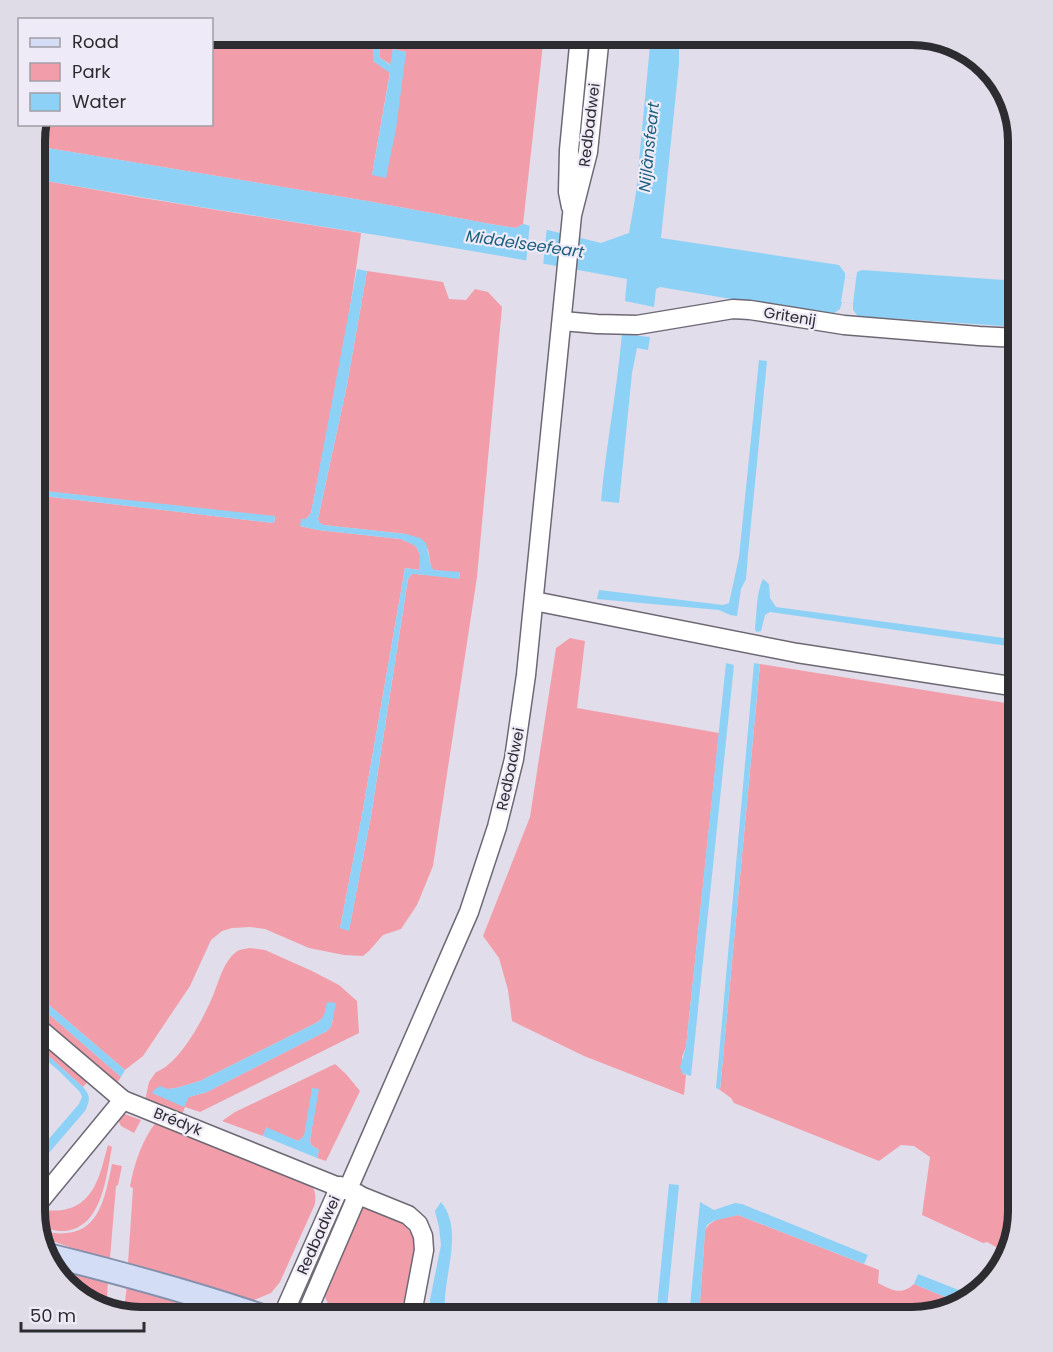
<svg xmlns="http://www.w3.org/2000/svg" width="1053" height="1352" font-family="Poppins,sans-serif">
  <style>
    .green { fill: #f29eaa; fill-rule: evenodd }
    .water { fill: #8dd1f6 }
    .pier { fill: #e1ddea }
    .lines { fill: none; stroke-linecap: round; stroke-linejoin: round }
    .minor-casing { stroke: #6d6974; stroke-width: 21 }
    .major-casing { stroke: #8591ac; stroke-width: 26 }
    .minor { stroke: #fff; stroke-width: 18 }
    .major { stroke: #d3ddf5; stroke-width: 22 }
    .labels { text-anchor: middle; dominant-baseline: central; stroke-width: 4.5; stroke-linejoin: round; paint-order: stroke }
    .street-label { font-size: 15px; fill: #2d2c30; stroke: #eeeaf7 }
    .water-label { font-size: 16px; font-style: italic; fill: #1b5f7d; stroke: #eeeaf7 }
    .rim { fill: none; stroke: #2d2c30; stroke-width: 8 }
  </style>
  <rect width="100%" height="100%" fill="#e1ddea"/>
  <g class="green">
    <path d="M 212,35 L 373,35 L 373,61 L 390,72 L 372,175 L 406,52 L 393,49 L 391,65 L 379,57 L 381,35 L 544,35 L 523,224 L 516,228 L 496,225 L 367,201 L 35,146 L 35,134 L 37,125 L 212,124 Z"/>
    <path d="M 35,179 L 137,197 L 361,233 C 349,327 329,420 311,513 L 300,526 L 318,530 L 401,539 L 414,545 L 417,548 L 420,555 L 420,570 L 405,568 L 362,815 L 340,928 L 349,930 L 371,816 L 408,579 L 412,574 L 416,574 L 459,578 L 460,573 L 434,570 L 431,568 L 428,549 L 406,534 L 323,525 L 319,522 L 318,519 L 347,385 L 367,271 L 443,282 L 449,299 L 466,300 L 475,289 L 488,292 L 502,307 L 477,577 L 433,866 L 417,905 L 401,929 L 383,935 L 369,951 L 363,956 L 344,955 L 309,948 L 265,929 L 250,927 L 232,928 L 222,931 L 211,940 L 190,986 L 143,1056 L 125,1070 L 35,993 L 35,772 L 47,724 L 42,716 L 35,714 L 35,495 L 274,523 L 275,517 L 35,490 Z"/>
    <path d="M 570,638 L 585,641 L 577,708 L 719,733 L 686,1047 L 682,1057 L 682,1073 L 686,1075 L 684,1095 L 584,1056 L 512,1021 L 508,990 L 499,958 L 483,936 L 530,817 L 556,648 Z"/>
    <path d="M 760,664 L 1018,705 L 1018,1211 L 1007,1253 L 987,1242 L 983,1243 L 922,1215 L 930,1157 L 914,1146 L 901,1145 L 879,1161 L 734,1103 L 731,1098 L 720,1090 Z"/>
    <path d="M 250,948 L 265,950 L 312,971 L 339,985 L 357,1001 L 359,1033 L 200,1112 L 185,1107 L 181,1117 L 145,1101 L 149,1082 L 156,1072 C 180,1064 205,1016 214,993 C 219,980 224,961 236,952 C 240,949 245,949 250,948 ZM 325,1015 L 333,1020 L 331,1026 L 327,1031 L 207,1092 L 189,1097 L 168,1089 L 176,1088 L 200,1081 L 316,1023 L 322,1019 Z"/>
    <path d="M 35,1002 L 121,1077 L 117,1083 L 35,1013 Z"/>
    <path d="M 35,1034 L 89,1080 L 83,1087 L 35,1044 Z"/>
    <path d="M 335,1064 L 346,1074 L 360,1091 L 326,1161 L 317,1158 L 319,1150 L 311,1145 L 310,1140 L 318,1089 L 304,1136 L 298,1141 L 266,1128 L 263,1136 L 222,1121 L 235,1112 Z"/>
    <path d="M 122,1113 L 141,1120 L 134,1133 L 121,1126 L 118,1120 Z"/>
    <path d="M 156,1122 L 310,1183 C 315,1189 316,1195 315,1204 L 280,1282 L 271,1293 L 254,1300 L 241,1300 L 136,1268 L 136,1265 L 128,1263 L 133,1188 L 130,1187 C 134,1163 142,1141 156,1122 Z"/>
    <path d="M 108,1145 L 112,1147 C 106,1177 102,1234 58,1231 C 52,1230 45,1228 39,1227 L 35,1209 C 45,1210 57,1212 67,1209 C 96,1202 101,1170 108,1145 Z"/>
    <path d="M 112,1164 L 122,1166 L 118,1185 L 116,1186 L 110,1258 L 101,1256 L 101,1259 L 96,1257 L 42,1237 L 41,1231 C 96,1243 103,1208 112,1164 Z"/>
    <path d="M 343,1202 L 348,1204 L 306,1301 L 300,1299 Z"/>
    <path d="M 359,1202 C 381,1212 406,1218 416,1242 L 408,1317 L 334,1317 L 325,1297 L 330,1271 Z"/>
    <path d="M 738,1215 L 879,1270 L 878,1283 C 892,1290 901,1296 914,1284 L 960,1303 L 912,1317 L 699,1317 L 705,1231 C 710,1218 726,1218 738,1215 Z"/>
    <path d="M 51,1264 L 108,1280 L 107,1297 L 98,1294 L 98,1296 L 75,1291 L 52,1270 Z"/>
    <path d="M 127,1284 L 238,1317 L 175,1317 L 133,1305 L 133,1304 L 125,1302 Z"/>
  </g>
  <g class="water">
    <path d="M 373,35 L 382,35 L 379,57 L 390,65 L 393,49 L 406,52 L 396,129 L 386,178 L 372,175 L 390,73 L 373,61 Z"/>
    <path d="M 651,35 L 679,35 L 679,64 L 661,238 L 839,265 L 845,273 L 845,277 L 856,279 L 857,272 L 862,270 L 1018,281 L 1018,327 L 858,316 L 853,310 L 853,304 L 842,302 L 840,309 L 834,313 L 773,306 L 660,287 L 656,289 L 654,307 L 625,301 L 627,279 C 431,241 232,214 35,179 L 35,146 L 367,201 L 496,225 L 516,228 L 523,224 L 601,243 L 629,233 L 636,193 Z"/>
    <path d="M 357,269 L 367,271 L 347,385 L 318,519 L 319,522 L 323,525 L 406,534 L 420,538 L 426,543 L 431,567 L 434,570 L 460,572 L 459,579 L 416,574 L 412,574 L 408,579 L 371,816 L 349,931 L 340,928 L 362,815 L 405,568 L 419,570 L 420,555 L 417,548 L 414,545 L 401,539 L 318,530 L 300,526 L 301,519 L 306,519 L 311,513 Z"/>
    <path d="M 622,334 L 650,337 L 648,350 L 637,348 L 632,373 L 619,503 L 601,501 C 606,446 617,390 622,334 Z"/>
    <path d="M 759,360 L 767,361 L 748,554 L 746,579 L 741,589 L 737,616 L 730,615 L 719,610 L 597,599 L 599,590 L 723,605 L 729,603 L 739,557 Z"/>
    <path d="M 35,490 L 275,516 L 274,523 L 35,495 Z"/>
    <path d="M 763,579 L 769,584 L 770,598 L 776,607 L 1011,639 L 1008,646 L 770,612 L 765,615 L 761,631 L 756,632 L 755,628 C 757,613 756,593 763,579 Z"/>
    <path d="M 726,663 L 734,665 L 691,1076 L 682,1073 L 680,1067 L 686,1047 Z"/>
    <path d="M 754,663 L 760,664 L 720,1090 L 716,1088 Z"/>
    <path d="M 35,714 L 42,716 L 47,719 L 47,724 L 35,772 L 35,754 L 42,725 L 39,721 L 35,720 Z"/>
    <path d="M 35,993 L 125,1070 L 121,1077 L 35,1002 Z"/>
    <path d="M 327,1002 L 336,1003 L 331,1027 L 327,1031 L 207,1092 L 189,1097 L 184,1107 L 152,1093 L 154,1090 L 160,1086 L 168,1089 L 176,1088 L 200,1081 L 316,1023 C 325,1018 325,1012 327,1002 Z"/>
    <path d="M 35,1044 L 83,1087 C 91,1096 90,1100 85,1111 L 35,1169 L 35,1155 L 79,1104 L 82,1097 L 80,1092 L 58,1070 L 35,1051 Z"/>
    <path d="M 312,1088 L 319,1089 L 310,1140 L 311,1145 L 319,1150 L 317,1158 L 263,1136 L 266,1127 L 298,1141 L 304,1136 Z"/>
    <path d="M 669,1184 L 679,1185 L 666,1317 L 656,1317 Z"/>
    <path d="M 441,1202 C 465,1231 442,1278 445,1311 L 452,1317 L 434,1317 L 430,1309 L 430,1300 L 441,1245 L 439,1227 L 435,1211 Z"/>
    <path d="M 700,1202 L 714,1210 L 735,1203 L 742,1204 L 868,1255 L 864,1264 L 738,1215 L 713,1221 L 707,1225 L 705,1231 L 699,1317 L 689,1317 Z"/>
    <path d="M 918,1274 L 974,1296 L 971,1300 L 960,1303 L 914,1284 Z"/>
  </g>
  <g class="pier">
    <path d="M 530,222 L 547,227 L 543,266 L 526,263 Z"/>
    <path d="M 845,277 L 856,279 L 853,304 L 841,302 Z"/>
  </g>
  <g class="lines">
    <defs>
      <g id="minor">
        <path d="M 571,207 L 568,192 L 569,150 L 580,35"/>
        <path d="M 562,321 L 597,324 L 637,325 L 733,309 L 750,310 L 844,325 L 979,336 L 1018,338"/>
        <path d="M 534,601 L 797,653 L 1018,687"/>
        <path d="M 35,1025 L 123,1100 L 408,1215 L 418,1224 L 423,1236 L 424,1250 L 414,1303 L 415,1317"/>
        <path d="M 348,1189 L 469,912 L 497,827 L 514,759 L 526,675 L 572,215 L 588,152 L 600,35"/>
        <path d="M 35,1201 L 39,1202 L 123,1100"/>
        <path d="M 282,1317 L 340,1186"/>
        <path d="M 305,1317 L 358,1194"/>
      </g>
      <path id="major" d="M 48,1255 C 121,1273 194,1293 265,1317"/>
    </defs>
    <use href="#minor" class="minor-casing"/>
    <use href="#major" class="major-casing"/>
    <use href="#minor" class="minor"/>
    <use href="#major" class="major"/>
  </g>
  <g class="labels">
    <g class="street-label">
      <text transform="translate(589 125) rotate(-83)">Redbadwei</text>
      <text transform="translate(790 316) rotate(9)">Gritenij</text>
      <text transform="translate(510 769) rotate(-78)">Redbadwei</text>
      <text transform="translate(178 1121) rotate(22)">Brédyk</text>
      <text transform="translate(318 1235) rotate(-66)">Redbadwei</text>
    </g>
    <g class="water-label">
      <text transform="translate(649 147) rotate(-84)">Nijlânsfeart</text>
      <text transform="translate(525 244) rotate(8)">Middelseefeart</text>
    </g>
  </g>
  <path d="M0 0H1053V1352H0ZM141 45H912A96 96 0 0 1 1008 141V1211A96 96 0 0 1 912 1307H141A96 96 0 0 1 45 1211V141A96 96 0 0 1 141 45Z" fill="#dfdbe7" fill-rule="evenodd"/>
  <path class="rim" d="M141 45H912A96 96 0 0 1 1008 141V1211A96 96 0 0 1 912 1307H141A96 96 0 0 1 45 1211V141A96 96 0 0 1 141 45Z"/>
  <rect x="18" y="18" width="195" height="108" fill="#eeeaf7" stroke="#a19ea7" stroke-width="1.5"/>
  <rect x="30" y="38" width="30" height="9" fill="#d3ddf5" stroke="#a19ea7" stroke-width="1.5"/>
  <text x="72" y="48" font-size="18" fill="#2d2c30">Road</text>
  <rect x="30" y="63" width="30" height="18" fill="#f29eaa" stroke="#a19ea7" stroke-width="1.5"/>
  <text x="72" y="78" font-size="18" fill="#2d2c30">Park</text>
  <rect x="30" y="93" width="30" height="18" fill="#8dd1f6" stroke="#a19ea7" stroke-width="1.5"/>
  <text x="72" y="108" font-size="18" fill="#2d2c30">Water</text>
  <path d="M21 1322v9h123v-9" fill="none" stroke="#2d2c30" stroke-width="3"/>
  <text x="30" y="1322" font-size="18" fill="#2d2c30" stroke="#eeeaf7" stroke-width="4.5" paint-order="stroke">50 m</text>
</svg>
